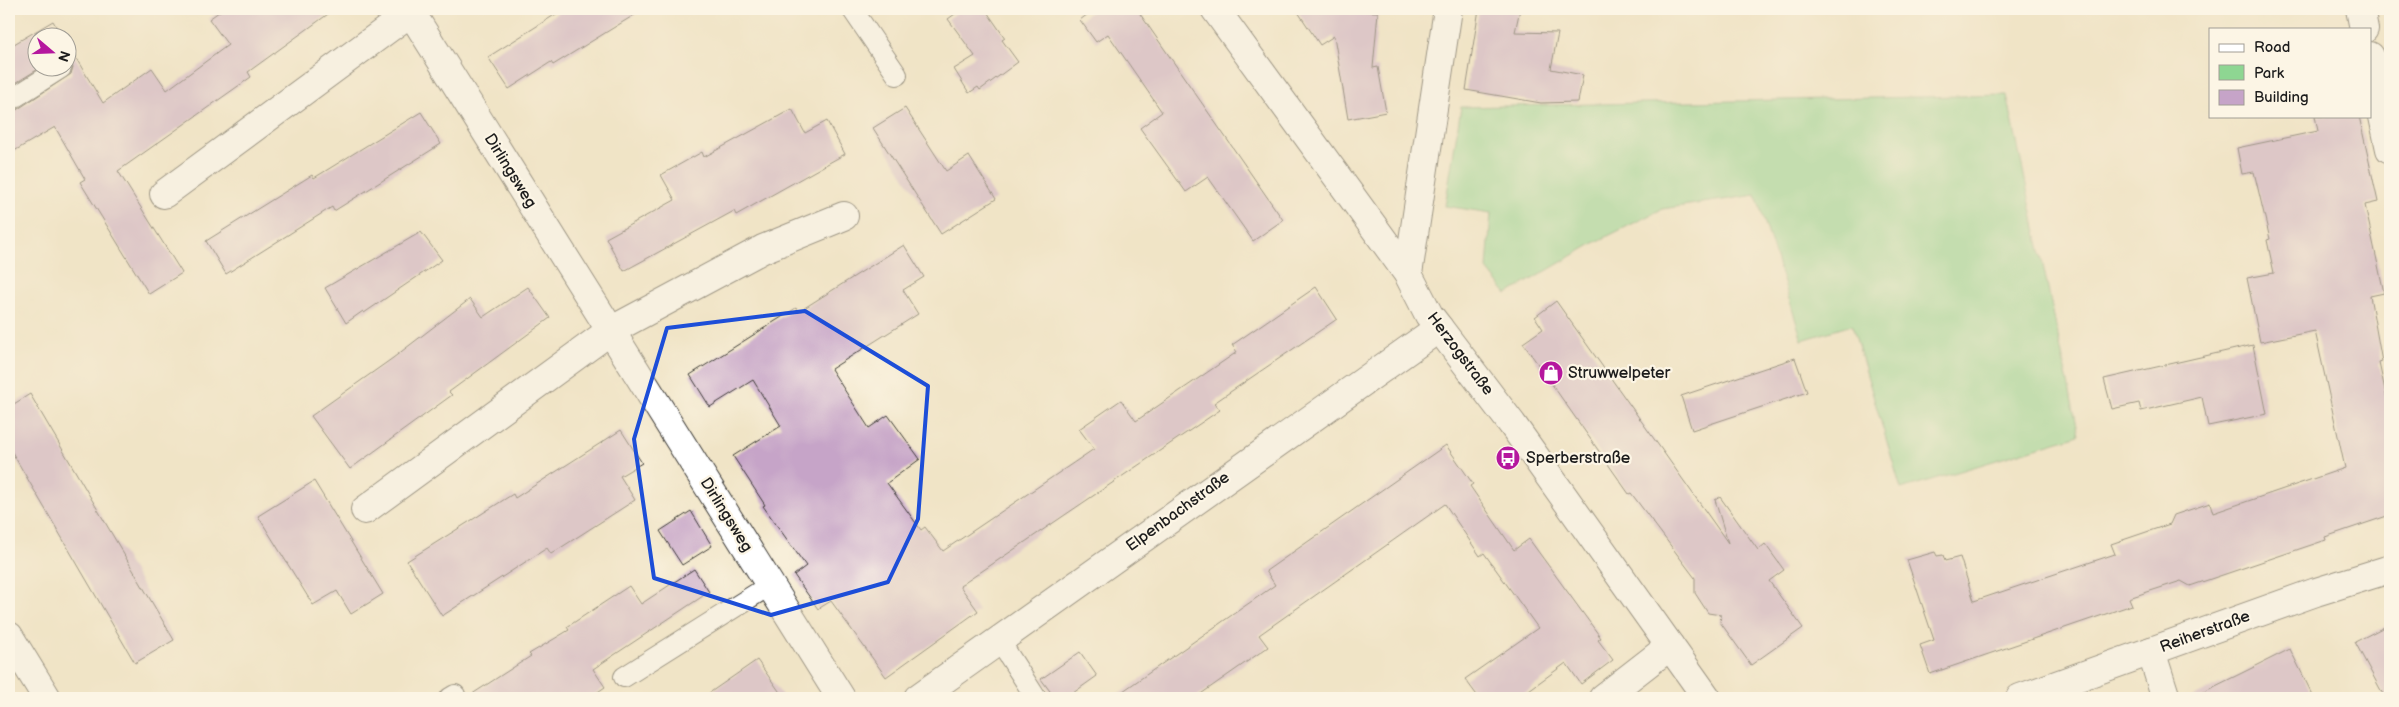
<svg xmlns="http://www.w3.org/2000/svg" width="2399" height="707" font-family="'Balsamiq Sans',sans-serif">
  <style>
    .green { fill: #8ed692; stroke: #557957 }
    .building { fill: #c6a4c8 }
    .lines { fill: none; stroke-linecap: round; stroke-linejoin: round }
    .lane-casing { stroke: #3c3a36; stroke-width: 22 }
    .street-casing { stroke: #3c3a36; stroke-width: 30 }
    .secondary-casing { stroke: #3c3a36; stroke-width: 30 }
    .lane { stroke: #fff; stroke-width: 20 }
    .street { stroke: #fff; stroke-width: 28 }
    .secondary { stroke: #fff; stroke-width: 28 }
    .marked { fill: none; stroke: #1d4ed8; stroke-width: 4; stroke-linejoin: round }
    .labels { text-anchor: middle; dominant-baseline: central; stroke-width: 4.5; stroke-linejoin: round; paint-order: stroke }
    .street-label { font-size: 16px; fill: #1c1c1c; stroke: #fcf5e5 }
    .poi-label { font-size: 16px; fill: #1c1c1c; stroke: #fcf5e5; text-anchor: start }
  </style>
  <rect width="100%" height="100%" fill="#fcf5e5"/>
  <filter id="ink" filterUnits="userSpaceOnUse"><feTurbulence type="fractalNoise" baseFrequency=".02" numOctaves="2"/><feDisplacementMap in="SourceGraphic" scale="10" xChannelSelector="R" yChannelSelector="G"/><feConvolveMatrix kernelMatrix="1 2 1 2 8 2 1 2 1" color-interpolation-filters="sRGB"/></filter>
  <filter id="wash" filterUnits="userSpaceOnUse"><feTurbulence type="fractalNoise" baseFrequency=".0096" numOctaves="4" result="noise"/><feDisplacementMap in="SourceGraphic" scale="20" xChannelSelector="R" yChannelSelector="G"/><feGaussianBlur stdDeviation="1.12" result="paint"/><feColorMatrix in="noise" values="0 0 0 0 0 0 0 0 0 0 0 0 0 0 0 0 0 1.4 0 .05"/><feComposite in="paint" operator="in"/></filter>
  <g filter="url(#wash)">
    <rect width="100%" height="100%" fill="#f0e4c6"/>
    <path class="green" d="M 2007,95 L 2079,435 L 1901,489 L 1852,325 L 1802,340 L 1756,195 L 1662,209 L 1594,243 L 1507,294 L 1487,269 L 1491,213 L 1445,206 L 1461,107 Z"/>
    <g id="blocks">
      <g class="building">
        <path d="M 223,9 L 335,9 L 248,72 L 251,77 L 118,171 L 182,273 L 149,294 L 80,182 L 85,179 L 55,127 L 9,154 L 9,113 L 15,111 L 71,74 L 73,67 L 68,58 L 68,45 L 103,103 L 152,68 L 167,90 L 228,45 L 209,19 Z"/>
        <path d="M 564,9 L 644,9 L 553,65 L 551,62 L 509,89 L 488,57 Z"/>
        <path d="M 962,9 L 985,9 L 1005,38 L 1002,40 L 1018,62 L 980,90 L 978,87 L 969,93 L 954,69 L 975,56 L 948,19 Z"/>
        <path d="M 1090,9 L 1141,9 L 1138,11 L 1283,220 L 1253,241 L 1208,177 L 1186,192 L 1140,128 L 1162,112 L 1108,34 L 1096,42 L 1080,20 L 1092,11 Z"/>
        <path d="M 1296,9 L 1378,12 L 1373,68 L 1378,67 L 1386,112 L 1348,119 L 1334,36 L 1320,45 Z"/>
        <path d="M 1479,9 L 1520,9 L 1515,32 L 1558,33 L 1551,69 L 1583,75 L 1578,102 L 1541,103 L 1466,90 Z"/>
        <path d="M 53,21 L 63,38 L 38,38 L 38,68 L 40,68 L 9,87 L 9,47 Z"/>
        <path d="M 905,108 L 946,171 L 969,156 L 996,199 L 941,234 L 873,128 Z"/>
        <path d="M 792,109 L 805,133 L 827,121 L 845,154 L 736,215 L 734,211 L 624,271 L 606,238 L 675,200 L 661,175 L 702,152 L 704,157 Z"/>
        <path d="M 421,112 L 441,144 L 334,211 L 332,207 L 226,274 L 206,241 L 312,175 L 314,178 Z"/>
        <path d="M 2315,116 L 2359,116 L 2378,202 L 2365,205 L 2384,293 L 2370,296 L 2382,362 L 2379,363 L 2390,413 L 2390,515 L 2325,537 L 2326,540 L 2190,586 L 2181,581 L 2129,598 L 2132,605 L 1930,674 L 1920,645 L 1934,640 L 1907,560 L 1935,552 L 1937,556 L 1943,555 L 1945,561 L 1960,557 L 1974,601 L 2115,554 L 2111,544 L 2170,524 L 2174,515 L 2210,503 L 2213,513 L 2345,468 L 2315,331 L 2260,342 L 2247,278 L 2274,273 L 2267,240 L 2270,239 L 2254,172 L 2242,174 L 2237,148 L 2318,131 Z"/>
        <path d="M 421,232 L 442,260 L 364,313 L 363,311 L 346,323 L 325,288 Z"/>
        <path d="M 904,245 L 924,277 L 903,290 L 918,314 L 831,369 L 869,428 L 888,415 L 920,459 L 887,483 L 921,530 L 925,527 L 943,551 L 1094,449 L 1079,429 L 1121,400 L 1136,421 L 1237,352 L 1232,345 L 1316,287 L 1337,319 L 1214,403 L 1220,410 L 960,586 L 978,611 L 886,677 L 831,601 L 818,609 L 794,575 L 806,566 L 763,506 L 765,505 L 733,456 L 781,426 L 753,380 L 710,407 L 690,375 L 796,308 L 798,312 Z"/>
        <path d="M 528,287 L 550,318 L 449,392 L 452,395 L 350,469 L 311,416 L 393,358 L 470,299 L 483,317 Z"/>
        <path d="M 1556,301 L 1728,543 L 1715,500 L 1720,497 L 1758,550 L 1765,544 L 1784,570 L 1769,581 L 1803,628 L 1751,665 L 1720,622 L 1721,615 L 1708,613 L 1695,593 L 1695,578 L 1631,493 L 1629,494 L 1523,343 L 1543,329 L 1535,317 Z"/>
        <path d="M 2253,345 L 2267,414 L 2208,426 L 2202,397 L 2141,411 L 2139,403 L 2112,409 L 2104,379 Z"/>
        <path d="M 1795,358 L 1807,392 L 1692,430 L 1681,396 Z"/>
        <path d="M 30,394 L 174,640 L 135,663 L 9,447 L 9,407 Z"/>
        <path d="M 621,430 L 642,463 L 620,476 L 635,500 L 551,554 L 547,548 L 442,616 L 407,561 L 513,494 L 515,498 Z"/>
        <path d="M 1446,445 L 1473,484 L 1470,486 L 1514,550 L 1529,539 L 1601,638 L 1598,640 L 1613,660 L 1581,684 L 1566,663 L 1518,698 L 1479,698 L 1465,679 L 1538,628 L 1484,553 L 1480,556 L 1445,504 L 1259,635 L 1268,647 L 1195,698 L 1113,698 L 1275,585 L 1266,571 Z"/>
        <path d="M 314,481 L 383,594 L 351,614 L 337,591 L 313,605 L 258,516 Z"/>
        <path d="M 691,511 L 712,546 L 682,565 L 660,531 Z"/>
        <path d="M 694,569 L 709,592 L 593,669 L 605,687 L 589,698 L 466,698 L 531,656 L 529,654 L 569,630 L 567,627 L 629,586 L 641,604 Z"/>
        <path d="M 2390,624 L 2390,698 L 2385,698 L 2355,642 Z"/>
        <path d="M 2290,649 L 2314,698 L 2191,698 L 2246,671 Z"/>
        <path d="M 1080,652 L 1097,676 L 1066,698 L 1055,698 L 1041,679 Z"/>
        <path d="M 757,660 L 784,698 L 702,698 Z"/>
      </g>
    </g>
  </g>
  <g filter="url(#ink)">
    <use href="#blocks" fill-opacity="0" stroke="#3c3a36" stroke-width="1"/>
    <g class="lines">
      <defs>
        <g id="lane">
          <path d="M 852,9 L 897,75"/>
          <path d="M 9,101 L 61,68"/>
          <path d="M 999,640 L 1036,698"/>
          <path d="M 624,677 L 770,585"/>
          <path d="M 450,698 L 455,695"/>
        </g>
        <g id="street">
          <path d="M 409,9 L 841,698"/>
          <path d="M 1215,9 L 1408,274"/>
          <path d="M 2360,9 L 2364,29"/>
          <path d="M 2370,56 L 2390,149"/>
          <path d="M 164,194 L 415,9"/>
          <path d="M 1439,328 L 1512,424 L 1707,698"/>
          <path d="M 365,510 L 610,331 L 763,249 L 844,216"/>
          <path d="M 9,636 L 47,698"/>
          <path d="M 2151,651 L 2166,698"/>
          <path d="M 1603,698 L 1670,646"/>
          <path d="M 2020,698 L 2316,592 L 2390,569"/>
        </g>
        <path id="secondary" d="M 918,698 L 1439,328 L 1429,315 L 1408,274 L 1448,9"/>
      </defs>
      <use href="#lane" class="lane-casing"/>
      <use href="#street" class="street-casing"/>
      <use href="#secondary" class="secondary-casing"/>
      <use href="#lane" class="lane"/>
      <use href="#street" class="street"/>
      <use href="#secondary" class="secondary"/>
    </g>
  </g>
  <path d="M0 0H2399V707H0ZM 805,311 L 928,386 L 918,519 L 888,582 L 771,615 L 654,578 L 634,439 L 667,328 Z" fill="#f0e4c6" fill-opacity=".55" fill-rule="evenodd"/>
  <path class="marked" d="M 805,311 L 928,386 L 918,519 L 888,582 L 771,615 L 654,578 L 634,439 L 667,328 Z"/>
  <defs>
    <symbol id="shop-disc" viewBox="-11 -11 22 22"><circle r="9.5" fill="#b5179e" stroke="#fcf5e5"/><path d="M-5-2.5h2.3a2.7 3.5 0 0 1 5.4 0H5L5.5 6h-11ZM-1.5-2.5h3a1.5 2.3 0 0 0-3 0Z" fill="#fff"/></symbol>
    <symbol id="bus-disc" viewBox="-11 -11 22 22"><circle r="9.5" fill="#b5179e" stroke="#fcf5e5"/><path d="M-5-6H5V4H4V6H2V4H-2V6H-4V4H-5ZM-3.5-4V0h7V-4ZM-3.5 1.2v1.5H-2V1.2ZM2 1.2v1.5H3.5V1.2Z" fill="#fff"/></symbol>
  </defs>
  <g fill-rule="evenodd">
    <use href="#shop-disc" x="1537" y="359" width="28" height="28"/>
    <use href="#bus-disc" x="1494" y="444" width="28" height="28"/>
  </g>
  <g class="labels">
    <g class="street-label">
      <text transform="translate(510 171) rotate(58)">Dirlingsweg</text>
      <text transform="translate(1460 354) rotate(53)">Herzogstraße</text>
      <text transform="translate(1178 512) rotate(-36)">Elpenbachstraße</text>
      <text transform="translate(726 515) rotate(58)">Dirlingsweg</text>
      <text transform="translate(2205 632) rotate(-20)">Reiherstraße</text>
    </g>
    <g class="poi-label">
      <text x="1568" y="373">Struwwelpeter</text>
      <text x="1526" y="458">Sperberstraße</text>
    </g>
  </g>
  <rect width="2399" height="707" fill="none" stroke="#fcf5e5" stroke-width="30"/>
  <rect x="2209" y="28" width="162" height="90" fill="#fcf5e5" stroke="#a29e95"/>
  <rect x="2219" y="44" width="25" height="8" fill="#ffffff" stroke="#a29e95"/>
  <text x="2254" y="52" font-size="15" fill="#1c1c1c">Road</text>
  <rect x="2219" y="65" width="25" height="15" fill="#8ed692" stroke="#a29e95"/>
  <text x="2254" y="78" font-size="15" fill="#1c1c1c">Park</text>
  <rect x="2219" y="90" width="25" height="15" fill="#c6a4c8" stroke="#a29e95"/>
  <text x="2254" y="102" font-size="15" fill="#1c1c1c">Building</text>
  <g transform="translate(52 52) rotate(109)"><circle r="24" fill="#fcf5e5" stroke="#a29e95"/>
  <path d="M0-4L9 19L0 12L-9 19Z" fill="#b5179e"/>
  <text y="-8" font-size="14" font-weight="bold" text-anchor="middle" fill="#1c1c1c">N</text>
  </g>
</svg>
